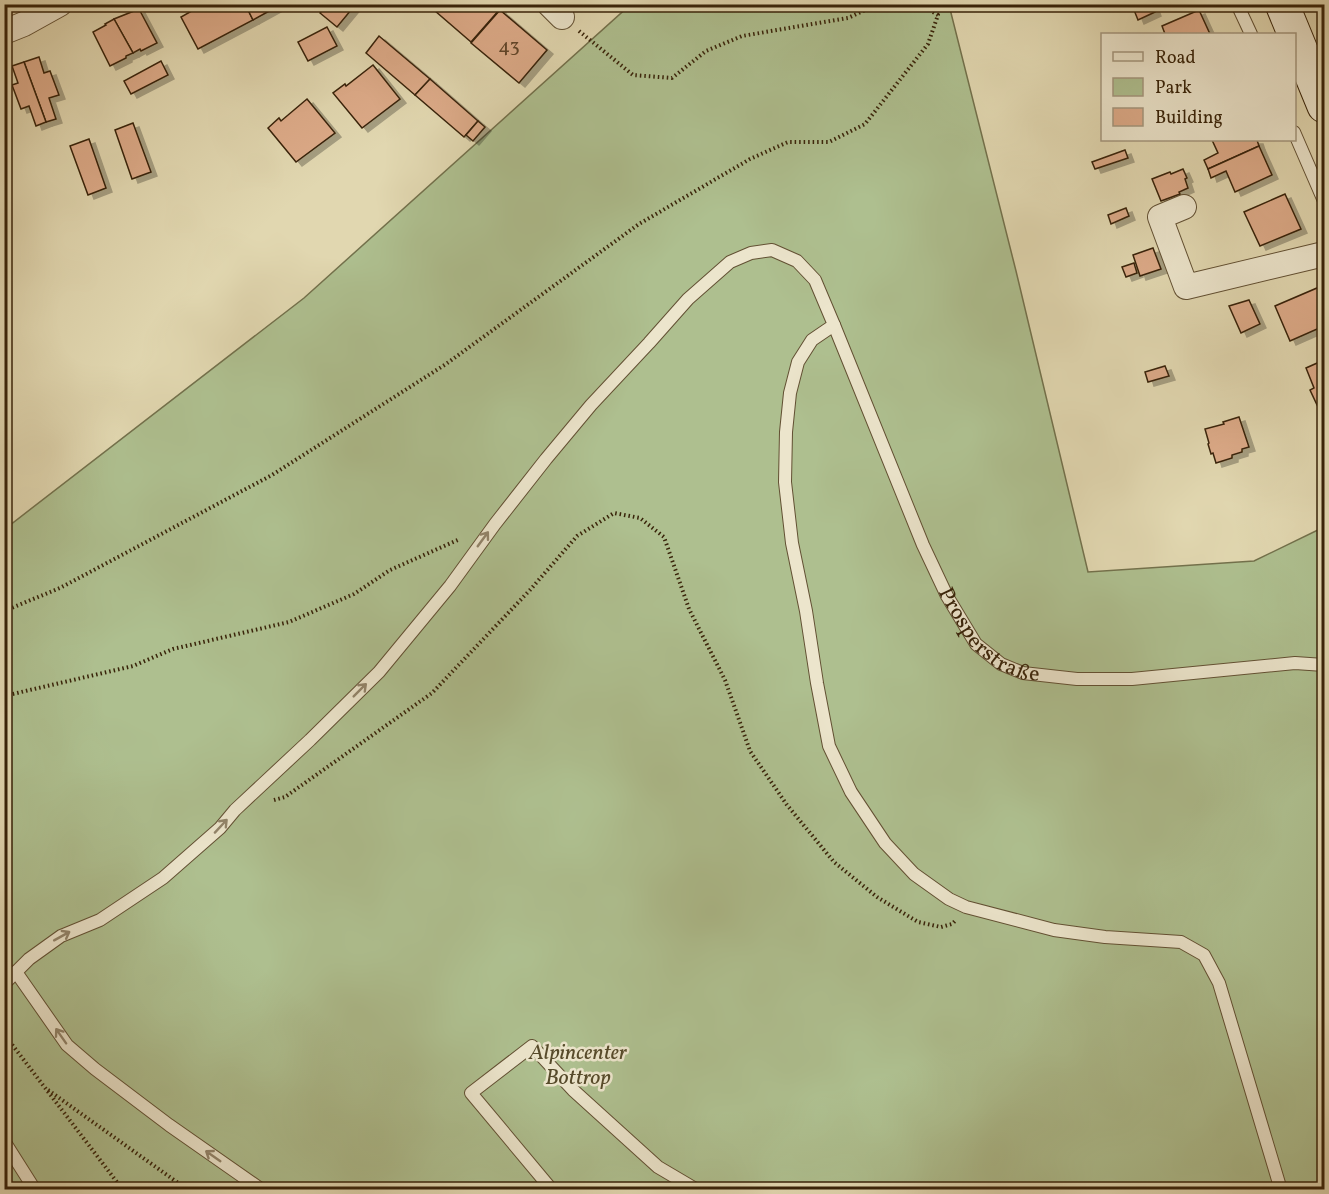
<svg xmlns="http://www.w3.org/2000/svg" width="1329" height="1194" font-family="Vollkorn,serif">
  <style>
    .green { fill: #aebf8f; stroke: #73714c; stroke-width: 1.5 }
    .building { fill: #dcaa88; stroke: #382309; stroke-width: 1.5; filter: url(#shadow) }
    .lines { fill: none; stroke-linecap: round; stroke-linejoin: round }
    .service-casing { stroke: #625033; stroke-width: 14 }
    .minor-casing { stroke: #625033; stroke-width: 26 }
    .secondary-casing { stroke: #382309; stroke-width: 35 }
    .path { stroke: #382309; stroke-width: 4; stroke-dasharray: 1.5 3; stroke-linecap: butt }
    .service { stroke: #ece5cc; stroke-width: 12 }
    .minor { stroke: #ece5cc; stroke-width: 24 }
    .secondary { stroke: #ece5cc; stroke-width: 33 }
    .oneway { stroke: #92846a }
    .labels { text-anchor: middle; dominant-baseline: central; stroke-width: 5; stroke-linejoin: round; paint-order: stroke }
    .number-label { font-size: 20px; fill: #614529 }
    .street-label { font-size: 22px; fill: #382309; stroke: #ece5cc }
    .park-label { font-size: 22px; font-style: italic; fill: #564a2a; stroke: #ece5cc }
  </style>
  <defs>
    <filter id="shadow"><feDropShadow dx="6" dy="4" stdDeviation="0" flood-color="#0004"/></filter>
  </defs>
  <rect width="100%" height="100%" fill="#e1d7b0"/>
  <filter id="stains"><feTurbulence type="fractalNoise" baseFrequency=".00333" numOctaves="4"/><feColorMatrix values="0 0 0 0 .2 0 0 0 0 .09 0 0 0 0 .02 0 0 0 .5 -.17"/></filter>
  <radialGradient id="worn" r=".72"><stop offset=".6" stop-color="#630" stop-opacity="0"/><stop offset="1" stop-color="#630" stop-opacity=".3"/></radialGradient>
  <path class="green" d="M 633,4 L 949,5 L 1016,271 L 1088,572 L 1254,561 L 1324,527 L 1324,1189 L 5,1190 L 5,527 L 10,525 L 304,298 L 629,6 Z"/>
  <g class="building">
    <path d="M 204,4 L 245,4 L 253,20 L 198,49 L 181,17 Z"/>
    <path d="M 245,4 L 282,4 L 253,20 Z"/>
    <path d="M 327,4 L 356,4 L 337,27 L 320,13 Z"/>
    <path d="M 427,4 L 494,4 L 500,9 L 471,42 Z"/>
    <path d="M 1147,4 L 1152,4 L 1155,12 L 1138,20 L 1134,10 Z"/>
    <path d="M 139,9 L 157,43 L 141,51 L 140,49 L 133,53 L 114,19 Z"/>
    <path d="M 500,10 L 547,50 L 519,83 L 471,43 Z"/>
    <path d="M 1199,10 L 1210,34 L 1165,34 L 1162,26 Z"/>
    <path d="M 114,19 L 133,53 L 126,56 L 126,58 L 110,66 L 93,32 L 106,25 L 105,24 Z"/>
    <path d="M 327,27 L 337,46 L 308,61 L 298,42 Z"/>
    <path d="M 379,36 L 430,79 L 415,95 L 366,53 Z"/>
    <path d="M 39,57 L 44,73 L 50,71 L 59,95 L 49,98 L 56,119 L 46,122 L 24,62 Z"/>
    <path d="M 161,61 L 168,75 L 131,94 L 124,81 Z"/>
    <path d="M 24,62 L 46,122 L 36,126 L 29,106 L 21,109 L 12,85 L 18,83 L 12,66 Z"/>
    <path d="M 373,65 L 400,99 L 362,128 L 333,93 L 345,84 L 346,86 Z"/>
    <path d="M 430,79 L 478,121 L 464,137 L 415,95 Z"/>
    <path d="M 307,99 L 335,133 L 296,162 L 268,128 L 279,118 L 281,121 Z"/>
    <path d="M 478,121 L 485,127 L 473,141 L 466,135 Z"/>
    <path d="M 133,123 L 151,172 L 132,179 L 115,130 Z"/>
    <path d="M 89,139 L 106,188 L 88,195 L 70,146 Z"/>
    <path d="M 1212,140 L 1257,140 L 1259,146 L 1208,169 L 1204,160 L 1218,153 Z"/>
    <path d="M 1259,146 L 1272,175 L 1235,192 L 1226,171 L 1211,178 L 1208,169 Z"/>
    <path d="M 1125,150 L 1128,158 L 1095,169 L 1092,162 Z"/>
    <path d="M 1183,169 L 1187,178 L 1185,179 L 1188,188 L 1179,192 L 1180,194 L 1161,201 L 1152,179 L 1170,172 L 1171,174 Z"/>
    <path d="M 1285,194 L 1301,229 L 1260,246 L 1244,212 Z"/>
    <path d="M 1126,208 L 1129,216 L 1111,224 L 1108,215 Z"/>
    <path d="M 1153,248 L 1161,269 L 1140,276 L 1133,255 Z"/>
    <path d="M 1134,263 L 1137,273 L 1126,277 L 1122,267 Z"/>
    <path d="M 1324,285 L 1324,326 L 1290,341 L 1275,306 Z"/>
    <path d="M 1249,300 L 1260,324 L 1241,333 L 1229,306 Z"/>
    <path d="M 1324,360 L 1324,404 L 1318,407 L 1310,390 L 1314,388 L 1306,368 Z"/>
    <path d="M 1165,366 L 1169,376 L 1148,382 L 1145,372 Z"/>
    <path d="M 1239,417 L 1249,447 L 1242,449 L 1242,452 L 1232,455 L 1232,458 L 1216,463 L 1213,453 L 1211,454 L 1208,444 L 1209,443 L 1205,429 L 1224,424 L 1223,422 Z"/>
  </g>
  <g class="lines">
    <defs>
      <g id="service">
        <path d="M 1237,4 L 1251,34"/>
        <path d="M 1294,132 L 1324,201"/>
        <path id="s1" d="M 834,325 L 923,545 L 947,596 L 976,644 L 1001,664 L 1023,673 L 1077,679 L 1132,679 L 1295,663 L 1324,665"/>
        <path d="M 16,972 L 67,1045 L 95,1069 L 169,1125 L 262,1190"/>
        <path d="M 4,984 L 29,959 L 61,936 L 100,920 L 163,878 L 220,828 L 235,810 L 310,740 L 379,672 L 450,586 L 495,524 L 546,459 L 591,405 L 649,343 L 688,299 L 730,262 L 751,253 L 772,250 L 797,261 L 815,280 L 834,325 L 812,340 L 798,362 L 790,393 L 786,432 L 785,482 L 792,543 L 806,611 L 817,683 L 829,746 L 851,792 L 885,843 L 914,874 L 949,899 L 966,907 L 1054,930 L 1105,937 L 1181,942 L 1204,955 L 1219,983 L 1281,1190"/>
        <path d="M 4,1141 L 35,1190"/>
        <path d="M 552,1190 L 471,1093 L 532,1046 L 573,1090 L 658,1167 L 697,1190"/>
      </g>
      <g id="minor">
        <path d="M 549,4 L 562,17"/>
        <path d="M 4,32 L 24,24 L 60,4"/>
        <path d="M 1184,207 L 1160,217 L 1186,287 L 1324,254"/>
      </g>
      <path id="secondary" d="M 1282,4 L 1324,106"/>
    </defs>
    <use href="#service" class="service-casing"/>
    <use href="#minor" class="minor-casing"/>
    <use href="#secondary" class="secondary-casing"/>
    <g class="path">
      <path d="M 1323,4 L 1324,10"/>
      <path d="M 579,31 L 633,75 L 672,78 L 706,51 L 742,36 L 848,18 L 878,4"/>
      <path d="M 4,611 L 60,588 L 272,475 L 446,364 L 639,224 L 750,159 L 788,142 L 829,142 L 865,124 L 928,44 L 938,15 L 920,4"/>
      <path d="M 4,696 L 133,666 L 173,649 L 289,622 L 354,594 L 390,570 L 460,539"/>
      <path d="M 274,800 L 285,797 L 432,693 L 530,590 L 577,536 L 614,513 L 640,518 L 664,537 L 689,609 L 725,680 L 750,751 L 787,805 L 834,862 L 877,897 L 918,922 L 941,927 L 952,924 L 955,921"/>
      <path d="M 4,1034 L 123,1190"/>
      <path d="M 48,1090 L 188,1190"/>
    </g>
    <use href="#service" class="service"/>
    <use href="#minor" class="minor"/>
    <use href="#secondary" class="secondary"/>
  </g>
  <defs><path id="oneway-shaft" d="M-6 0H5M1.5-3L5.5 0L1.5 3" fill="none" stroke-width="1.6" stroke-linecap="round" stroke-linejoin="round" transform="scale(1.5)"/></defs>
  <g class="oneway">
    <use href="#oneway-shaft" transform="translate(483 539) rotate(-54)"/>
    <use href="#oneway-shaft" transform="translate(360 690) rotate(-45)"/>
    <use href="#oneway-shaft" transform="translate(221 826) rotate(-47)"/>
    <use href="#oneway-shaft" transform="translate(62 936) rotate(-29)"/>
    <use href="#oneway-shaft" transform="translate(61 1036) rotate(-125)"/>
    <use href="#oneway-shaft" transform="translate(213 1156) rotate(-145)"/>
  </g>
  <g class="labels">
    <g class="number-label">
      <text x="509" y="47">43</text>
    </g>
    <g class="street-label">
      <text stroke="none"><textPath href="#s1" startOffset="354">Prosperstraße</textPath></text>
    </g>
    <g class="park-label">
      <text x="578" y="1053">Alpincenter<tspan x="578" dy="25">Bottrop</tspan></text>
    </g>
  </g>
  <rect width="1329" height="1194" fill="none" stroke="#e1d7b0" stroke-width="24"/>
  <rect x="6" y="6" width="1317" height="1182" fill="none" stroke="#382309" stroke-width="3"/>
  <rect x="12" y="12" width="1305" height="1170" fill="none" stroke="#382309" stroke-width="1.5"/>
  <rect x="1101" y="33" width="195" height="108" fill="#ece5cc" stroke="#a4977e" stroke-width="1.5"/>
  <rect x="1113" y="52" width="30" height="9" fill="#ece5cc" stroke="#a4977e" stroke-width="1.5"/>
  <text x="1155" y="63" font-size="18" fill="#382309">Road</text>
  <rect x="1113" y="78" width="30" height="18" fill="#aebf8f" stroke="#a4977e" stroke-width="1.5"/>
  <text x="1155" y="93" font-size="18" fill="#382309">Park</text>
  <rect x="1113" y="108" width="30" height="18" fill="#dcaa88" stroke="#a4977e" stroke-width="1.5"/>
  <text x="1155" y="123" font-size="18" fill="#382309">Building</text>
  <rect width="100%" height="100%" filter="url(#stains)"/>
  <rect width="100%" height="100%" fill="url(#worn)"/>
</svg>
